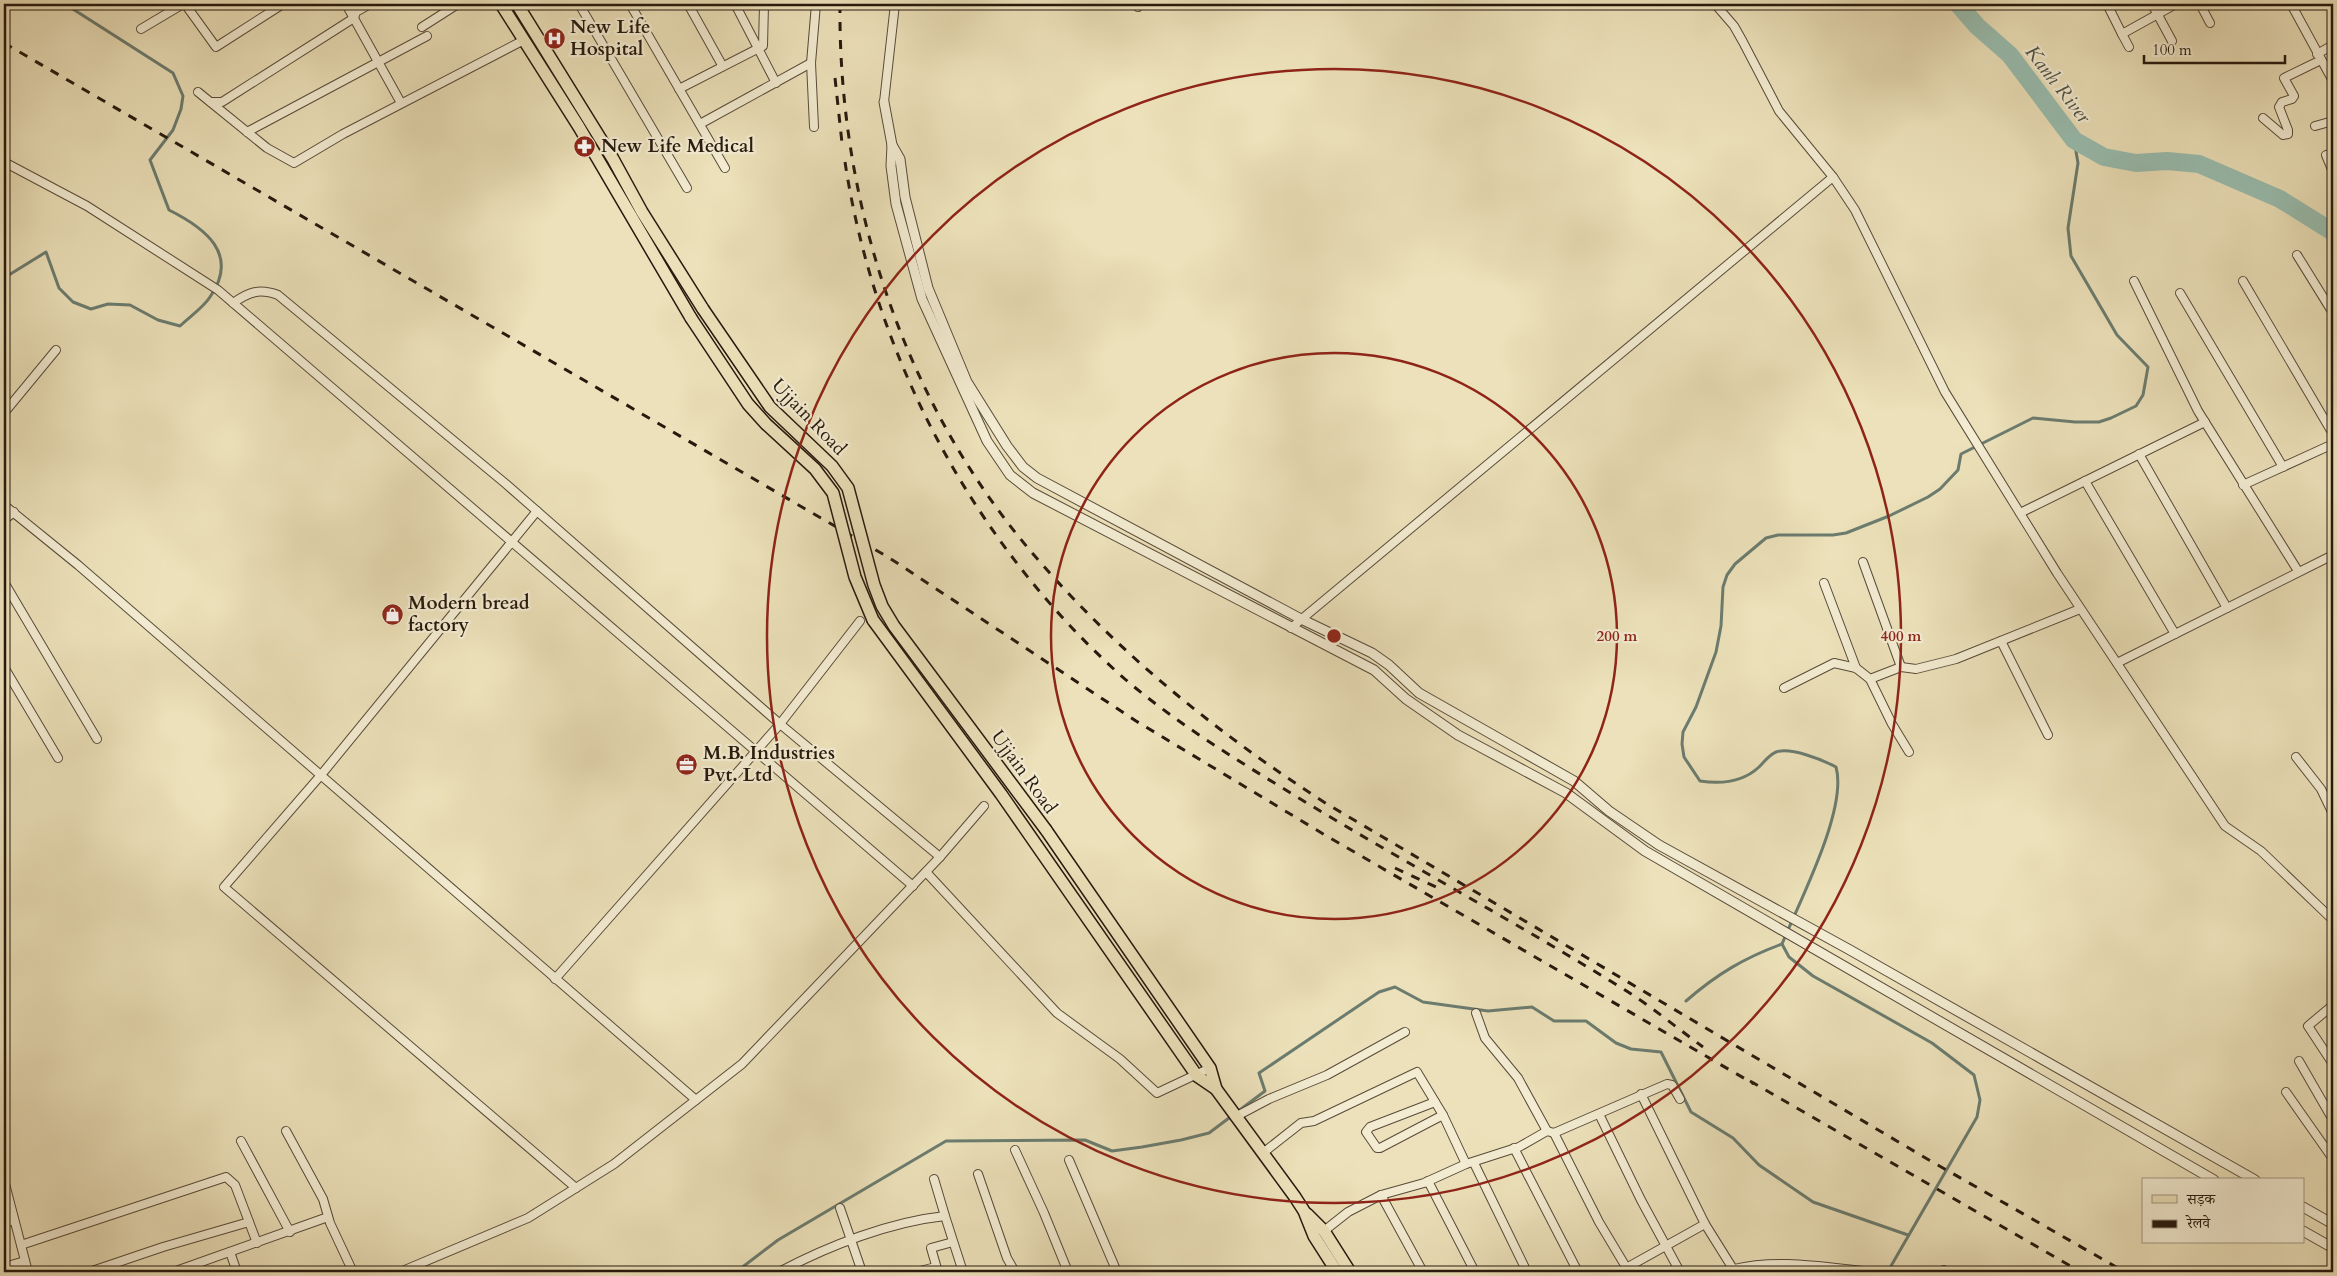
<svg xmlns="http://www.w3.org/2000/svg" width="2337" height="1276" font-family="Cardo,'Noto Serif Devanagari',serif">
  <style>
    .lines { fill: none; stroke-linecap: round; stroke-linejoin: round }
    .stream { stroke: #6b7c6f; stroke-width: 3 }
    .river { stroke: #99beb0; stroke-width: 18 }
    .minor-casing { stroke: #584b39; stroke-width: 10 }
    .tertiary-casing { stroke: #584b39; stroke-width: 11 }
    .primary-casing { stroke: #26190e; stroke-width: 14 }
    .minor { stroke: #f3ecd2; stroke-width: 8 }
    .tertiary { stroke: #f3ecd2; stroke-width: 9 }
    .primary { stroke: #ece1ba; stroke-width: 11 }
    .rail { stroke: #26190e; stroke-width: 3; stroke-dasharray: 9 9; stroke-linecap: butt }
    .primary-bridge-casing { stroke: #26190e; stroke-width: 14; stroke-linecap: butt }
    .primary-bridge { stroke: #ece1ba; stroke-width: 11 }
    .ring { fill: none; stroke: #8f2418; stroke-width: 2.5 }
    .labels { text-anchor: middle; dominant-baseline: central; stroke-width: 4.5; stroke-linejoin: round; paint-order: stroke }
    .poi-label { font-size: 19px; font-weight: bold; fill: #26190e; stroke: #f3ecd2; text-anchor: start }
    .street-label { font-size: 19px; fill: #26190e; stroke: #f3ecd2 }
    .water-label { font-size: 20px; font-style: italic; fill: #4e5347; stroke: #f3ecd2 }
    .centre { fill: #8f2418; stroke: #f3ecd2; stroke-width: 2.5 }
    .ring-label { font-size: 15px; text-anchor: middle; font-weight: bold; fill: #8f2418; stroke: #f3ecd2; stroke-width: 4.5; stroke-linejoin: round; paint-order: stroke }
  </style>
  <rect width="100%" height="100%" fill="#ece1ba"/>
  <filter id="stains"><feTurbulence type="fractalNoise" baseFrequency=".004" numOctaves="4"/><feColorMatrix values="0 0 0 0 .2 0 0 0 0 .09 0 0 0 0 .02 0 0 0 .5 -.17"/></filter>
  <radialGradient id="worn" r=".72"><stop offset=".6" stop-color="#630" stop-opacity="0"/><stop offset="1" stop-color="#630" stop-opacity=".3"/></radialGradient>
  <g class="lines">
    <g class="stream">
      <path d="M 4,278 L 46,252 L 59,288 L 73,302 L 91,309 L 108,304 L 130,305 L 158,320 L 180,326 C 189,317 203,308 210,297 C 240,254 205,228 169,210 L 150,160 L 173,130 L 181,109 L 183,96 L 173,73 L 65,4"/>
      <path d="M 1686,1001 C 1717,974 1744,958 1782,944"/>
      <path d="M 736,1272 L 778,1240 L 946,1141 L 1085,1140 L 1112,1151 L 1142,1147 L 1181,1140 L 1209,1133 L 1265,1091 L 1259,1073 L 1379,992 L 1395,987 L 1423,1002 L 1488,1011 L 1532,1007 L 1554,1021 L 1586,1021 L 1616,1043 L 1631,1049 L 1661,1052 L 1691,1112 L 1733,1138 L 1759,1165 L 1813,1202 L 1908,1235"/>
      <path d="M 1890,1272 L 1891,1266 L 1977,1117 L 1980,1100 L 1974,1075 L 1932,1043 L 1813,976 L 1789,957 L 1782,944 C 1799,902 1848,809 1836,767 C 1823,760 1791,747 1776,752 C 1770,754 1763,763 1759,767 C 1743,782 1720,784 1700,781 L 1684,757 L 1682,744 L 1683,732 L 1696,707 L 1716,652 L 1721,626 L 1723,587 L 1727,575 L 1735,564 L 1766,538 L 1778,535 L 1833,535 L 1846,533 L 1889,516 L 1928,497 L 1940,489 L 1958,470 L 1961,454 L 2033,418 L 2075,422 L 2099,422 L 2111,418 L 2136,406 L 2143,395 L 2148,367 L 2117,335 L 2071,256 L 2068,228 L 2078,163 L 2074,140"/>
    </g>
    <path class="river" d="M 1958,4 L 1977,26 L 2010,55 L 2074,140 L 2104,157 L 2136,163 L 2167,161 L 2199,164 L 2280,199 L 2333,232"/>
    <defs>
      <g id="minor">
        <path d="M 185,4 L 216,47 L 283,4"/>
        <path d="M 346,4 L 401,103"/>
        <path d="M 579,4 L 687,188"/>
        <path d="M 630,4 L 725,168"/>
        <path d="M 688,4 L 722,65"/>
        <path d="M 735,4 L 776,83"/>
        <path d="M 1136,4 L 1138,7"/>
        <path d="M 1715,4 L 1734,26 L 1743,42 L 1779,111 L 1833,177 L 1855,210 L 1945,392 L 2057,573 L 2225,826 L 2261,851 L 2333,920"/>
        <path d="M 2107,4 L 2122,34 L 2176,4"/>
        <path d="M 2152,4 L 2172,41"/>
        <path d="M 2200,4 L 2210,23"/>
        <path d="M 2291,4 L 2333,81"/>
        <path d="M 422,27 L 458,4"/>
        <path d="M 141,29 L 183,4"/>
        <path d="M 2122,34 L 2129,47"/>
        <path d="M 2317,54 L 2333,45"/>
        <path d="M 679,89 L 763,46 L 764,4"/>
        <path d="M 198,92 L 267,148 L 294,163 L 343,134 L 524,40"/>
        <path d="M 211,102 L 222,102 L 354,18 L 356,12 L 370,4"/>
        <path d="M 884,102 L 895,4"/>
        <path d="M 2263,118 L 2283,135 L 2288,134 L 2288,130 L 2279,107 L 2282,102 L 2292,99 L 2294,96 L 2284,78 L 2321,60"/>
        <path d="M 700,124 L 811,63"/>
        <path d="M 2315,126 L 2333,121"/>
        <path d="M 814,127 L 811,63 L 816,4"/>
        <path d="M 247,132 L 427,36"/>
        <path d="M 2333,153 L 2326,155 L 2333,172"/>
        <path d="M 4,162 L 87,206 L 218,290 L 913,886"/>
        <path d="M 2297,255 L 2333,313"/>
        <path d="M 2134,281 L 2198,411 L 2298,571"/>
        <path d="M 2243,281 L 2333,434"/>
        <path d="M 2180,293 L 2283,467"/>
        <path d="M 233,303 C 249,292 259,288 278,295 L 506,484 L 780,724 L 940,857"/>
        <path d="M 4,413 L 56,350"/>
        <path d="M 2139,454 L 2227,608"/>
        <path d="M 2085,481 L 2175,634"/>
        <path d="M 2243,485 L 2333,444"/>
        <path d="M 4,505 L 78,565 L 696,1100"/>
        <path d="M 537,511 L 321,775 L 224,887 L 576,1188"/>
        <path d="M 2020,513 L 2205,422"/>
        <path d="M 4,520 L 14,512"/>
        <path d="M 1863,562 L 1901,667"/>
        <path d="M 4,582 L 97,739"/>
        <path d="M 1824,583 L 1856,668"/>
        <path d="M 1291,628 L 1833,177"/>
        <path d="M 2001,641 L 2048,735"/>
        <path d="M 2117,663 L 2333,555"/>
        <path d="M 4,667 L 58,758"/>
        <path d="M 1870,679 L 1892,724 L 1909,752"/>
        <path d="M 1784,688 L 1834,663 L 1856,668 L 1870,679 L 1901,667 L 1916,669 L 1956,659 L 2080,609"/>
        <path d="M 2296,757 L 2321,789 L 2333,814"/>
        <path d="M 926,872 L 1057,1013 L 1120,1059 L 1157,1093 L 1210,1068"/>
        <path d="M 555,979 L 780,724 L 860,621"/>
        <path d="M 2333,1005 L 2308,1026 L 2333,1064"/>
        <path d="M 1476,1013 L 1485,1038 L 1518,1078 L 1547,1131"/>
        <path d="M 2299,1061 L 2333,1120"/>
        <path d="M 2286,1092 L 2333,1159"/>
        <path d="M 1641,1094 L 1705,1224 L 1735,1272"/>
        <path d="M 1435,1102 L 1370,1127 L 1366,1132 L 1377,1148 L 1380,1148 L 1443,1115"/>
        <path d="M 1599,1114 L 1641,1200 L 1680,1272"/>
        <path d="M 1235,1117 L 1269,1099 L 1327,1075 L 1405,1032"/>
        <path d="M 286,1131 L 323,1199 L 330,1223 L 353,1272"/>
        <path d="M 1554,1133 L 1599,1222 L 1629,1272"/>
        <path d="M 241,1141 L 290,1232"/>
        <path d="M 1514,1148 L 1578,1272"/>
        <path d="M 1015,1150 L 1044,1213 L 1068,1272"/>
        <path d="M 1263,1153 L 1301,1123 L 1314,1121 L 1417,1072 L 1443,1115 L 1466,1164"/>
        <path d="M 1069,1160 L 1117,1272"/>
        <path d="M 1474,1163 L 1527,1272"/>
        <path d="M 978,1174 L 1007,1258 L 1015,1272"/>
        <path d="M 934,1179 L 945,1216"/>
        <path d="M 4,1180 L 28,1272"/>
        <path d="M 1428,1181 L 1475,1272"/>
        <path d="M 1381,1195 L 1423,1272"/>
        <path d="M 840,1208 L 862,1272"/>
        <path d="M 4,1223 L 14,1220"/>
        <path d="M 1324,1231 L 1348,1212 L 1381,1195 L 1424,1183 L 1466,1164 L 1519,1147 L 1547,1131 L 1554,1133 L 1667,1084 L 1672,1085 L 1680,1099"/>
        <path d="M 21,1245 L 226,1177 L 235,1185 L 257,1243"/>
        <path d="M 230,1252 L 237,1272"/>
        <path d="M 4,1267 L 25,1261"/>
        <path d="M 1734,1269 C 1780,1258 1827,1268 1873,1272"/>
        <path d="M 89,1272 L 163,1247 L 249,1222"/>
        <path d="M 173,1272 L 328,1217"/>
        <path d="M 400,1272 L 528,1218 L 614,1164 L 742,1064 L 940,857 L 984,806"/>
        <path d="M 779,1272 C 828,1246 889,1222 945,1216 L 963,1272"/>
        <path d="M 916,1272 L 936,1267"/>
        <path d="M 938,1272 L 931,1248 L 953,1242"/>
        <path d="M 1619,1272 L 1705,1224"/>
        <path d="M 1939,1272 L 1944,1270 L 1946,1272"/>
      </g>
      <g id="tertiary">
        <path d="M 884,102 L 892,145 L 891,166 L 896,204 L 922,299 L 987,441 L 1010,475 L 1033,493 L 1374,670 L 1406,699 L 1458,735 L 1566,793 L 1645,851 L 2214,1180"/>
        <path d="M 892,145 L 900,159 L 905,197 L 928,288 L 967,382 L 1007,446 L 1023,467 L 1037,478 L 1301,619 L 1372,653 L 1389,665 L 1419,693 L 1574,781 L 1609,811 L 1659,845 L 1850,950 L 2255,1180"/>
        <path d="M 2303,1207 L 2333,1224"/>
        <path d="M 2303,1231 L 2333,1248"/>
      </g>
      <g id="primary">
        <path d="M 501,4 L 579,127 L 691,318"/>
        <path d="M 517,4 L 613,159 L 642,212 L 703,309"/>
        <path d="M 873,620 L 1001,794 L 1197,1076 L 1216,1089 L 1295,1197 L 1304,1211 L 1314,1236 L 1337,1272"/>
        <path d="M 1046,830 L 1210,1068 L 1216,1089"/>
        <path d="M 1307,1214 L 1324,1231 L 1350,1272"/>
      </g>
    </defs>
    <use href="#minor" class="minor-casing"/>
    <use href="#tertiary" class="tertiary-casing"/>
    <use href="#primary" class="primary-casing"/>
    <use href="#minor" class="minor"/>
    <use href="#tertiary" class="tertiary"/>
    <use href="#primary" class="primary"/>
    <g class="rail">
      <path d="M 840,4 C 838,198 902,398 1028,548 C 1113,649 1215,732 1327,804 L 1929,1160 L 2125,1272"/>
      <path d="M 4,43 L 888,557 L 1136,721 L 1325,835 L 1754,1084"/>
      <path d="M 835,78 L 842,143"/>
      <path d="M 845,162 C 875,359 976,548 1126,680 C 1180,726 1242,763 1302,800 C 1409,865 1519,924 1625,990 C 1652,1007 1677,1028 1703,1047"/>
      <path d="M 1395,868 L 1438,888"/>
      <path d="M 1750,1081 L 2081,1272"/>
    </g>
    <defs>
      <g id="primary-bridge">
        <path d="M 703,309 L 770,407 L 832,466 L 848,488 L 874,585 L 882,606 L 894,626 L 1046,830"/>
        <path d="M 691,318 L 748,404 L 766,424 L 815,469 L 833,493 L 855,577 L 873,620"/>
      </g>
    </defs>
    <use href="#primary-bridge" class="primary-bridge-casing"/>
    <use href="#primary-bridge" class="primary-bridge"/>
  </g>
  <g class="ring">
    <circle cx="1334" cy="636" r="283"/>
    <circle cx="1334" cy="636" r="567"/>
  </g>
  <defs>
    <symbol id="hospital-disc" viewBox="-11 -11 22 22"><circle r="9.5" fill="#8f2418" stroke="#f3ecd2"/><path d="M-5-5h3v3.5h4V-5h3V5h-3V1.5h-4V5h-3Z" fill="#fff"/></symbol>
    <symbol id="pharmacy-disc" viewBox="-11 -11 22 22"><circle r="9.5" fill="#8f2418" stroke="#f3ecd2"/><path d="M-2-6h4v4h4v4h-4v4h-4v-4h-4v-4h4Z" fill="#fff"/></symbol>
    <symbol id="shop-disc" viewBox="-11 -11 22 22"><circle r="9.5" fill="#8f2418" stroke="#f3ecd2"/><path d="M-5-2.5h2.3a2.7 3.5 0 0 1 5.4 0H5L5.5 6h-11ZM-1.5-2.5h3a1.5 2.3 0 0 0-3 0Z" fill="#fff"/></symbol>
    <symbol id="office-disc" viewBox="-11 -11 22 22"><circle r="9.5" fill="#8f2418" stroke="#f3ecd2"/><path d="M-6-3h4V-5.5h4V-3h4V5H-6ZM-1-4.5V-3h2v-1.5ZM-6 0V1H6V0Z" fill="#fff"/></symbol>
  </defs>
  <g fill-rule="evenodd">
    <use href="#hospital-disc" x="542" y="26" width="25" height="25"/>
    <use href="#pharmacy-disc" x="572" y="134" width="25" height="25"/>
    <use href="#shop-disc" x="380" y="602" width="25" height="25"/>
    <use href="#office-disc" x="674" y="752" width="25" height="25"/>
  </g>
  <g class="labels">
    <g class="poi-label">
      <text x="570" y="27">New Life<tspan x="570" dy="22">Hospital</tspan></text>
      <text x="601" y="146">New Life Medical</text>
      <text x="408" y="603">Modern bread<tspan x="408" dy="22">factory</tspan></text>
      <text x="703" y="753">M.B. Industries<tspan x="703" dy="22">Pvt. Ltd</tspan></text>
    </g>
    <g class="street-label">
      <text transform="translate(809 417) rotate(46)">Ujjain Road</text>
      <text transform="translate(1024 772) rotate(54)">Ujjain Road</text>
    </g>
    <g class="water-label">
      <text transform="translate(2058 84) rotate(52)">Kanh River</text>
    </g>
  </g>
  <circle cx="1334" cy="636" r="8" class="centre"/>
  <g class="ring-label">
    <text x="1617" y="641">200 m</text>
    <text x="1901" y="641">400 m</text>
  </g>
  <rect width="2337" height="1276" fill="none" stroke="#ece1ba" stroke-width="20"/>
  <rect x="5" y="5" width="2327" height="1266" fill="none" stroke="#26190e" stroke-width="2.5"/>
  <rect x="10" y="10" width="2317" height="1256" fill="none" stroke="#26190e"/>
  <rect x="2142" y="1178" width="162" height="65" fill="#f3ecd2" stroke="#a19884"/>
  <rect x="2152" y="1195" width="25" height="8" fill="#ece1ba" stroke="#a19884"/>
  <text x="2187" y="1204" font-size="15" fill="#26190e">सड़क</text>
  <rect x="2152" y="1220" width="25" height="8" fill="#26190e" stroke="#a19884"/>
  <text x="2187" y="1228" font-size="15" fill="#26190e">रेलवे</text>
  <path d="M2144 55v8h141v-8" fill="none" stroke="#26190e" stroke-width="2.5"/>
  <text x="2152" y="55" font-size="15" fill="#26190e" stroke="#f3ecd2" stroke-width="4" paint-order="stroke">100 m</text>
  <rect width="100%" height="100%" filter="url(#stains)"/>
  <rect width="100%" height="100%" fill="url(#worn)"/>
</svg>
